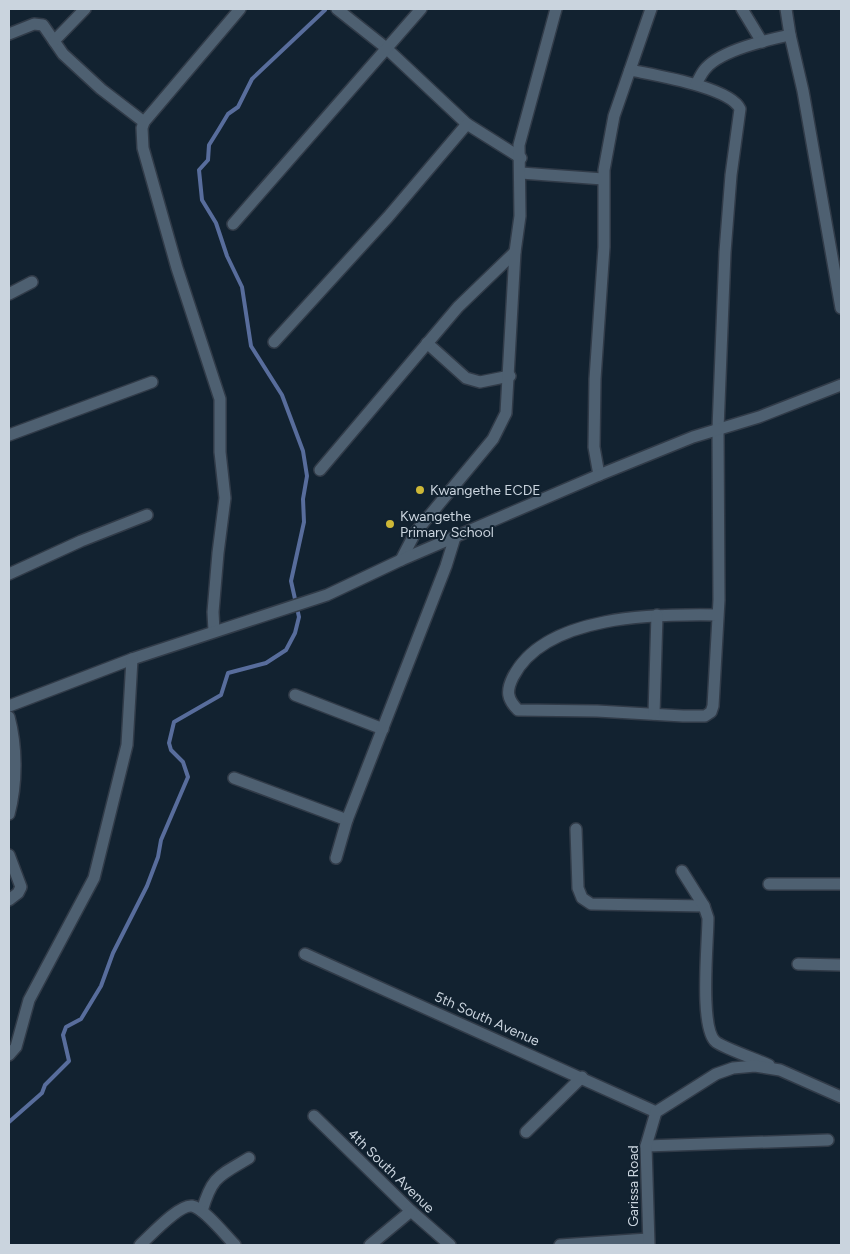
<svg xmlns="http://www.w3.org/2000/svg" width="850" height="1254" font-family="Figtree,sans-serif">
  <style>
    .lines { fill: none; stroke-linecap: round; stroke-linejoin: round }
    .stream { stroke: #586d9c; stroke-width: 4 }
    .street-casing { stroke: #313b48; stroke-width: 14 }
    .street { stroke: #4e6071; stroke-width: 11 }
    .poi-dot { fill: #ceb837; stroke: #122230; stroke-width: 2 }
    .labels { text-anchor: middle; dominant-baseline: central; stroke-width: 4; stroke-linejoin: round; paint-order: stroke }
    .poi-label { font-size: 14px; fill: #cad4de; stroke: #122230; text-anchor: start }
    .street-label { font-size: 14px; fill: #cad4de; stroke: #122230 }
  </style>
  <rect width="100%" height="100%" fill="#122230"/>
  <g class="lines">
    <path class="stream" d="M 9,1122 L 42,1093 L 45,1085 L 69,1061 L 63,1035 L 66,1027 L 81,1019 L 101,986 L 113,953 L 147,886 L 158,857 L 161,840 L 188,777 L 183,762 L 171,750 L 169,743 L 174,722 L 221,695 L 228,673 L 266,663 L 286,650 L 295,633 L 299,617 L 291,581 L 304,522 L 303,499 L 307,476 L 303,451 L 282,395 L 251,346 L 242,287 L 227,256 L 216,223 L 202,200 L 199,170 L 208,160 L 209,145 L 219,129 L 228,114 L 238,107 L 252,79 L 325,10"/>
    <defs>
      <g id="street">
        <path d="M 337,9 L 385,47 L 467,124 L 521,158"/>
        <path d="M 742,9 L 762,42"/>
        <path d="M 786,9 L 790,35"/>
        <path d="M 9,34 L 34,24 L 43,25 L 63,54 L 101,89 L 144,122"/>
        <path d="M 54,41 L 85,9"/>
        <path d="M 630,70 C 653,75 730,87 740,109 L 731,175 L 725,252 L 718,429 L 719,600 L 713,706 L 711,712 L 705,716 L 683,716 L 597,711 L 518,710 C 507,699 506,691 513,677 C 545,614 657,614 718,615"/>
        <path d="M 696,84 C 699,79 702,72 706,68 C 722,50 767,40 790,35 L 803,91 L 841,308"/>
        <path d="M 521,173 L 603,179"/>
        <path d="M 233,224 L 421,9"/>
        <path d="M 9,294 L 32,282"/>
        <path d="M 274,342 L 388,217 L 467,124"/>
        <path d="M 427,343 L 466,378 L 480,382 L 510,376"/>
        <path d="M 9,435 L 152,382"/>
        <path d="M 320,470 L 458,307 L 515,252"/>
        <path d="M 599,475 L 594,447 L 595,379 L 604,247 L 604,170 L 614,116 L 651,9"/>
        <path d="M 401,560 L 415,533 L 493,439 L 506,413 L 515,252 L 520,216 L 519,145 L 556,9"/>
        <path d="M 9,574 L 81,541 L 147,515"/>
        <path d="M 214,631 L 213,612 L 218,553 L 225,498 L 220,452 L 220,399 L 177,268 L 143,148 L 142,128 L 144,122 L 240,9"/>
        <path d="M 295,695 L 383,729"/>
        <path d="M 9,706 L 132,659 L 327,595 L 401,560 L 599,475 L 693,437 L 759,417 L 841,385"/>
        <path d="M 654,714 L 657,615"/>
        <path d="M 9,717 C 17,747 17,784 9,814"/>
        <path d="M 234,778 L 347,820"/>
        <path d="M 576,829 L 578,888 L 582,898 L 591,904 L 704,906"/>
        <path d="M 9,855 L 21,887 L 18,893 L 9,900"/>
        <path d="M 336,858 L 347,820 L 446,566 L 455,537"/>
        <path d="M 682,871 L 704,906 L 708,918 C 708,942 699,1029 716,1042 C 726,1049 756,1059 769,1065"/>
        <path d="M 769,884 L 841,884"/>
        <path d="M 305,954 L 656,1112"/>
        <path d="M 798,964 L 841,965"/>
        <path d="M 9,1055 L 16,1047 L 29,1000 L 94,878 L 127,745 L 132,659"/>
        <path d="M 314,1116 L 411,1211 L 450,1245"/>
        <path d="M 526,1132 L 582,1077"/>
        <path d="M 646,1146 L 828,1140"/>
        <path d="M 202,1211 C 212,1176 219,1176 249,1158"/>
        <path d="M 140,1245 C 150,1236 179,1204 192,1206 C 204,1208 226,1236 235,1245"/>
        <path d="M 370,1245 L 411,1211"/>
        <path d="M 560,1245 L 648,1239"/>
        <path d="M 649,1245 L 646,1146 L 656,1112 L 716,1074 L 733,1068 L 755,1066 L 780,1070 L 841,1097"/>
      </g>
    </defs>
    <use href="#street" class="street-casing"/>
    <use href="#street" class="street"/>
  </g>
  <g class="poi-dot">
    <circle cx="420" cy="490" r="5"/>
    <circle cx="390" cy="524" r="5"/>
  </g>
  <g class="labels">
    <g class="poi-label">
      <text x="430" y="490">Kwangethe ECDE</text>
      <text x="400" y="516">Kwangethe<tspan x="400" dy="16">Primary School</tspan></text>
    </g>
    <g class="street-label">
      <text transform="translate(487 1019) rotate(24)">5th South Avenue</text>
      <text transform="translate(391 1171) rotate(44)">4th South Avenue</text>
      <text transform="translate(633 1186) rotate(-90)">Garissa Road</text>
    </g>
  </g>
  <rect width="850" height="1254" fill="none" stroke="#cad4de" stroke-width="20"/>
</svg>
